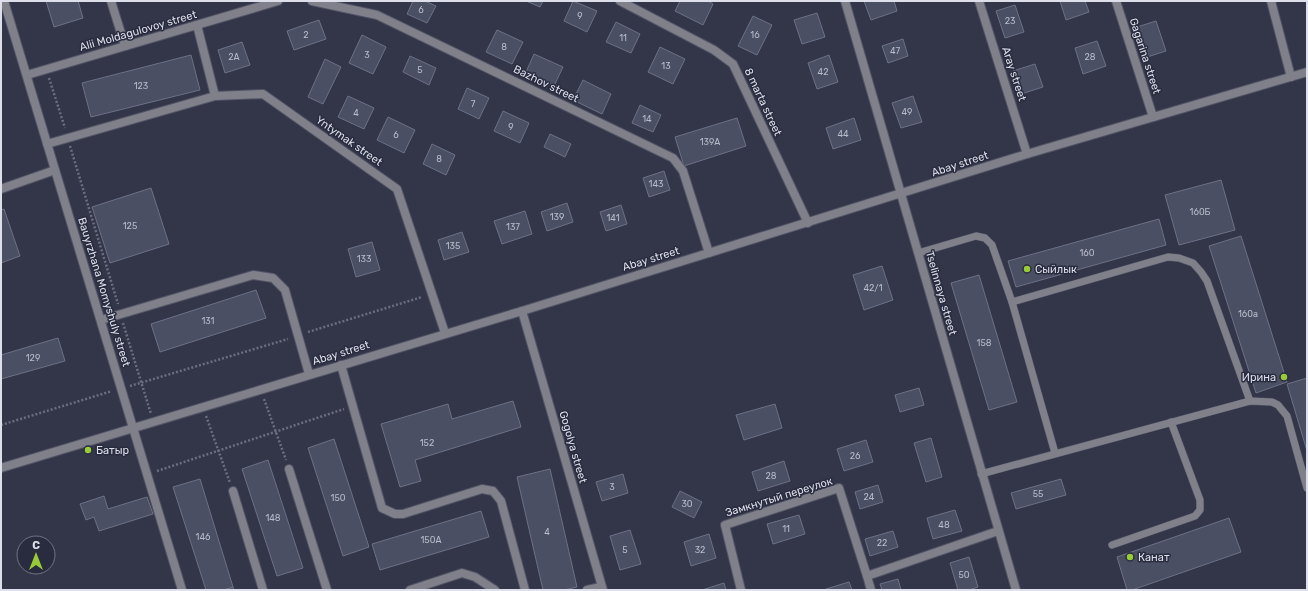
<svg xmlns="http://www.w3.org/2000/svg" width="1308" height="591" font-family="Rubik,sans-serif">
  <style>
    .building { fill: #4b4f63; stroke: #6d7186 }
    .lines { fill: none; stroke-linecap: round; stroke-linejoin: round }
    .service-casing { stroke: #525466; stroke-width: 8 }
    .minor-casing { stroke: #525466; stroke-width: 10 }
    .tertiary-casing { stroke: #525466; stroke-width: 10 }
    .path { stroke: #6b6e7f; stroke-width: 2.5; stroke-dasharray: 2 2; stroke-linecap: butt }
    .service { stroke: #7f808a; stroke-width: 7 }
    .minor { stroke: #7f808a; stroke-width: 8 }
    .tertiary { stroke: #7f808a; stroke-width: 8 }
    .poi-dot { fill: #98cb37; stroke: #292c3f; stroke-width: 1.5 }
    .labels { text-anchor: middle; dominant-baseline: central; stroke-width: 3; stroke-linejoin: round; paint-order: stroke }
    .number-label { font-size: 9px; fill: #b8bbc9 }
    .street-label { font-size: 11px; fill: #dddfeb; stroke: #292c3f }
    .poi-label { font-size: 11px; fill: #dddfeb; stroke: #292c3f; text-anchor: start }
  </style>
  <rect width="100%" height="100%" fill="#333649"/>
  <g class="building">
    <path d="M 46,1 L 78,1 L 83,18 L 54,27 Z"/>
    <path d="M 413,1 L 425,1 L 436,6 L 427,23 L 407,14 Z"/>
    <path d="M 526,1 L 543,1 L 540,7 Z"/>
    <path d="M 573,1 L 597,11 L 587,32 L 564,21 Z"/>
    <path d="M 680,1 L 708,1 L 713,4 L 703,25 L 675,11 Z"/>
    <path d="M 864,1 L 894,1 L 897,11 L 871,20 Z"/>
    <path d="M 1060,1 L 1085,1 L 1089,12 L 1066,20 Z"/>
    <path d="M 1015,5 L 1024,32 L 1005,38 L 996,11 Z"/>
    <path d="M 817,13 L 825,37 L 802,44 L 794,20 Z"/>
    <path d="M 753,16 L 772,25 L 757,55 L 738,46 Z"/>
    <path d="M 319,20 L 326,39 L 294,50 L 287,31 Z"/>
    <path d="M 1156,21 L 1166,51 L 1144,58 L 1134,28 Z"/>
    <path d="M 616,22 L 640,34 L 631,53 L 606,42 Z"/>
    <path d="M 497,30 L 523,42 L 512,64 L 486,52 Z"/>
    <path d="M 362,35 L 386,47 L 373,74 L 349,63 Z"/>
    <path d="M 903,39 L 908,56 L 888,63 L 882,46 Z"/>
    <path d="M 1097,41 L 1106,66 L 1083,74 L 1075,48 Z"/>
    <path d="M 242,42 L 250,65 L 225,73 L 218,50 Z"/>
    <path d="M 660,47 L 685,59 L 673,84 L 648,72 Z"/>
    <path d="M 534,54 L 563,67 L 554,86 L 526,72 Z"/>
    <path d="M 191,55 L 200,90 L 91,117 L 82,83 Z"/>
    <path d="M 829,55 L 838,82 L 817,89 L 808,63 Z"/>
    <path d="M 410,56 L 436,68 L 429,85 L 403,72 Z"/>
    <path d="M 325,59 L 341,67 L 323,104 L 308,97 Z"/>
    <path d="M 1035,64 L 1043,87 L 1021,94 L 1013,71 Z"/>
    <path d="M 583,80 L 611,94 L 602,114 L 573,100 Z"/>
    <path d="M 467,88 L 489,98 L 479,119 L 458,109 Z"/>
    <path d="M 348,96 L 374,108 L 364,129 L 338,117 Z"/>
    <path d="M 913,96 L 922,122 L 901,128 L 892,103 Z"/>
    <path d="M 640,105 L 661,115 L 653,132 L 632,123 Z"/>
    <path d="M 503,111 L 529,123 L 520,143 L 494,131 Z"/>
    <path d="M 388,117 L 415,130 L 404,153 L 377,140 Z"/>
    <path d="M 737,118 L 746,146 L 684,166 L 675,137 Z"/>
    <path d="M 854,118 L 861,140 L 833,149 L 826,128 Z"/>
    <path d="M 550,134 L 571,144 L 565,157 L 544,147 Z"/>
    <path d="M 432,144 L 455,155 L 446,175 L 423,164 Z"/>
    <path d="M 664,171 L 670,190 L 649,197 L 643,178 Z"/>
    <path d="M 1221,180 L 1235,230 L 1179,245 L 1165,195 Z"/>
    <path d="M 151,188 L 169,244 L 110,263 L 92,207 Z"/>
    <path d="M 567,203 L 573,222 L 547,231 L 541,212 Z"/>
    <path d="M 621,205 L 627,224 L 606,231 L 600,212 Z"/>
    <path d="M 4,209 L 20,256 L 1,263 L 1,210 Z"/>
    <path d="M 525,211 L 532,234 L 502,244 L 494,221 Z"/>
    <path d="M 1159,219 L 1166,245 L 1016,287 L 1008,261 Z"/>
    <path d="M 462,232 L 469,252 L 444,260 L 438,240 Z"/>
    <path d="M 1241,236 L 1287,382 L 1256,393 L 1209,246 Z"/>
    <path d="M 372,242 L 380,270 L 356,277 L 348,249 Z"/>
    <path d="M 882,266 L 893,300 L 864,310 L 853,275 Z"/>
    <path d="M 979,275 L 1017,402 L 989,410 L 951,283 Z"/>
    <path d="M 256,290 L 266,318 L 160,352 L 151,324 Z"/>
    <path d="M 58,338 L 65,361 L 1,379 L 1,355 Z"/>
    <path d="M 1307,378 L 1307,451 L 1287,384 Z"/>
    <path d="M 919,388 L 924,405 L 900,412 L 895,395 Z"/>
    <path d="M 513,401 L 521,427 L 415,460 L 421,481 L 400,487 L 381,424 L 448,404 L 452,419 Z"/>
    <path d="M 775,404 L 782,428 L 744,440 L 736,415 Z"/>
    <path d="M 931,438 L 942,477 L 926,482 L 914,443 Z"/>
    <path d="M 334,439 L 369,547 L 343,556 L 308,448 Z"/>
    <path d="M 866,440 L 873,462 L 844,471 L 837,449 Z"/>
    <path d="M 268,460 L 303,568 L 277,576 L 242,469 Z"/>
    <path d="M 784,461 L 790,481 L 758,491 L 752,472 Z"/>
    <path d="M 550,469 L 577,587 L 564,590 L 543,590 L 517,477 Z"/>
    <path d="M 623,474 L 628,493 L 602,501 L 596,482 Z"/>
    <path d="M 200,479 L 233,587 L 224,590 L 206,590 L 173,487 Z"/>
    <path d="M 1061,479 L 1066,495 L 1016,509 L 1011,493 Z"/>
    <path d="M 878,485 L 883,502 L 860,509 L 855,492 Z"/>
    <path d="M 680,491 L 702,502 L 694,518 L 672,507 Z"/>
    <path d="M 104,496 L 108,509 L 147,497 L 153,514 L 99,531 L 94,517 L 86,520 L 80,504 Z"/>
    <path d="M 955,510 L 962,531 L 933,539 L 927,518 Z"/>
    <path d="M 481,511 L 489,537 L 380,570 L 372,544 Z"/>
    <path d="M 799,515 L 805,534 L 773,544 L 767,524 Z"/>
    <path d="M 1229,518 L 1241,552 L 1132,590 L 1127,590 L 1117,557 Z"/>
    <path d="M 630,530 L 641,564 L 620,570 L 610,536 Z"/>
    <path d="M 893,531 L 898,547 L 870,556 L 865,539 Z"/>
    <path d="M 709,534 L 716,558 L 691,566 L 684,542 Z"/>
    <path d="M 969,557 L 978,587 L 969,590 L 958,590 L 950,563 Z"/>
    <path d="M 898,579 L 901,590 L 882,590 L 880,584 Z"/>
    <path d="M 849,582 L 852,590 L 827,590 L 826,589 Z"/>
    <path d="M 724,583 L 726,590 L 702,590 Z"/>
    <path d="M 233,587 L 234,590 L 224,590 Z"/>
  </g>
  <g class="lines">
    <defs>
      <g id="service">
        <path d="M 918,253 L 976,236 L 985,238 L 992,245 L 1012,302 L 1055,453"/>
        <path d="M 1012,302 L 1168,257 L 1179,258 L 1193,263 L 1201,272 L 1207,281 L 1250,401"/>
        <path d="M 981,474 L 1250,401 L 1272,402 L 1278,405 L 1287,416 L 1307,488"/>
        <path d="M 1112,545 L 1195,516 L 1200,510 L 1200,500 L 1171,422"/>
      </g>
      <g id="minor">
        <path d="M 4,1 L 182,590"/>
        <path d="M 111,1 L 125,46"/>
        <path d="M 312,1 L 377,15 L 673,158 L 683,171 L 709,253"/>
        <path d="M 620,1 L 714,50 L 733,64 L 808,223"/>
        <path d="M 845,1 L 1016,590"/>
        <path d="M 979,1 L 1027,154"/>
        <path d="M 1116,1 L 1153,117"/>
        <path d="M 1271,1 L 1291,77"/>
        <path d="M 197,25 L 215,96 L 263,94 L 397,189 L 445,333"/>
        <path d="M 27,75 L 278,1"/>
        <path d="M 47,144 L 215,96"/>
        <path d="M 1,189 L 55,170"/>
        <path d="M 522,311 L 603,590"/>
        <path d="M 101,320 L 253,275 L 273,278 L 285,290 L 309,374"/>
        <path d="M 341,365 L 382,508 L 395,514 L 403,514 L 482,489 L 493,491 L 501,501 L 525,590"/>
        <path d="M 289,469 L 327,590"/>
        <path d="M 233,491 L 263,590"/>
        <path d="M 867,576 L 871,590"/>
        <path d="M 410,590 L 462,573 L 475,577 L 495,590"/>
        <path d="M 587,590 L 601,587"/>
        <path d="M 741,590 L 725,525 L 839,488 L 867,576 L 998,531"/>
      </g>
      <path id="tertiary" d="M 1,468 L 522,311 L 1027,154 L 1307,72"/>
    </defs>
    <use href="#service" class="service-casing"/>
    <use href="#minor" class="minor-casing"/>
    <use href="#tertiary" class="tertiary-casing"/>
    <g class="path">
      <path d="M 49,78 L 65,128"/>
      <path d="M 70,146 L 118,304"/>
      <path d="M 123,323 L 151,414"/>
      <path d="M 308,332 L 422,297"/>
      <path d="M 130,386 L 288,339"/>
      <path d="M 264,399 L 286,460"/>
      <path d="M 206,416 L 230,483"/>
      <path d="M 1,425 L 112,391"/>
      <path d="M 157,471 L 344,409"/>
    </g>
    <use href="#service" class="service"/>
    <use href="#minor" class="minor"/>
    <use href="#tertiary" class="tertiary"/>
  </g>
  <g class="poi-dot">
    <circle cx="1027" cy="269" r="4"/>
    <circle cx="1284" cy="377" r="4"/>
    <circle cx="88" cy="450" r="4"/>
    <circle cx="1130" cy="557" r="4"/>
  </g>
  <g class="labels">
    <g class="number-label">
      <text x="421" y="10">6</text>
      <text x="580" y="16">9</text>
      <text x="1010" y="21">23</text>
      <text x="306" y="35">2</text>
      <text x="755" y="35">16</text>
      <text x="623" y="38">11</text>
      <text x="504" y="47">8</text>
      <text x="895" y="51">47</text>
      <text x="367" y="55">3</text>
      <text x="234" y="57">2А</text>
      <text x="1090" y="57">28</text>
      <text x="666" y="66">13</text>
      <text x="420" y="70">5</text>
      <text x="823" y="72">42</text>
      <text x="141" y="86">123</text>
      <text x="473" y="104">7</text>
      <text x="907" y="112">49</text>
      <text x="356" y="113">4</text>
      <text x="647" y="119">14</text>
      <text x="511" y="127">9</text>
      <text x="843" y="134">44</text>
      <text x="396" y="135">6</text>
      <text x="710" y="142">139А</text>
      <text x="439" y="159">8</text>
      <text x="656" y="184">143</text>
      <text x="1200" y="212">160Б</text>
      <text x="557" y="217">139</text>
      <text x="613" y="218">141</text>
      <text x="130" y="226">125</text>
      <text x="513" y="227">137</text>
      <text x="453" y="246">135</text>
      <text x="1087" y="253">160</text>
      <text x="364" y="259">133</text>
      <text x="873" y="288">42/1</text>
      <text x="1248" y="314">160а</text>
      <text x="208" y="321">131</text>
      <text x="984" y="343">158</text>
      <text x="33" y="358">129</text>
      <text x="427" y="443">152</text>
      <text x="855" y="456">26</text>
      <text x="771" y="476">28</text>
      <text x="612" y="487">3</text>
      <text x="1038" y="494">55</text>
      <text x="869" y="497">24</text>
      <text x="338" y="498">150</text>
      <text x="687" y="504">30</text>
      <text x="273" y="518">148</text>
      <text x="944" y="525">48</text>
      <text x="786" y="529">11</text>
      <text x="547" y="532">4</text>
      <text x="203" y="537">146</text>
      <text x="431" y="540">150А</text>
      <text x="882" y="543">22</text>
      <text x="625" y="550">5</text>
      <text x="700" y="550">32</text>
      <text x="964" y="575">50</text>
    </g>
    <g class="street-label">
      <text transform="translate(138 31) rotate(-16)">Alii Moldagulovoy street</text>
      <text transform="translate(1145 56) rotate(72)">Gagarina street</text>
      <text transform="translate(1014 74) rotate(72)">Aray street</text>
      <text transform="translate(546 84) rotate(26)">Bazhov street</text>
      <text transform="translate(763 102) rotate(65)">8 marta street</text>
      <text transform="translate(349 141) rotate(35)">Yntymak street</text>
      <text transform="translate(960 164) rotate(-18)">Abay street</text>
      <text transform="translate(651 259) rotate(-17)">Abay street</text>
      <text transform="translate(104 292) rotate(73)">Bauyrzhana Momyshuly street</text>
      <text transform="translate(941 293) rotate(74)">Tselinnaya street</text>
      <text transform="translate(341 353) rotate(-17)">Abay street</text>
      <text transform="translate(573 447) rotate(74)">Gogolya street</text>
      <text transform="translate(779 497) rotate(-17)">Замкнутый переулок</text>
    </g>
    <g class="poi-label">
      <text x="1035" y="269">Сыйлык</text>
      <text x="1276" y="377" text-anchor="end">Ирина</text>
      <text x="96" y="450">Батыр</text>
      <text x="1138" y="557">Канат</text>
    </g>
  </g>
  <rect width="1308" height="591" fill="none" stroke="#dddfeb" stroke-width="4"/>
  <g transform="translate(36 555)"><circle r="19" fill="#292c3f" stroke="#717484"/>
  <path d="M0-3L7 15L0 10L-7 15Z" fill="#98cb37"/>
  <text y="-6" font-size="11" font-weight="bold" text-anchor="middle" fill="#dddfeb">С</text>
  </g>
</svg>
